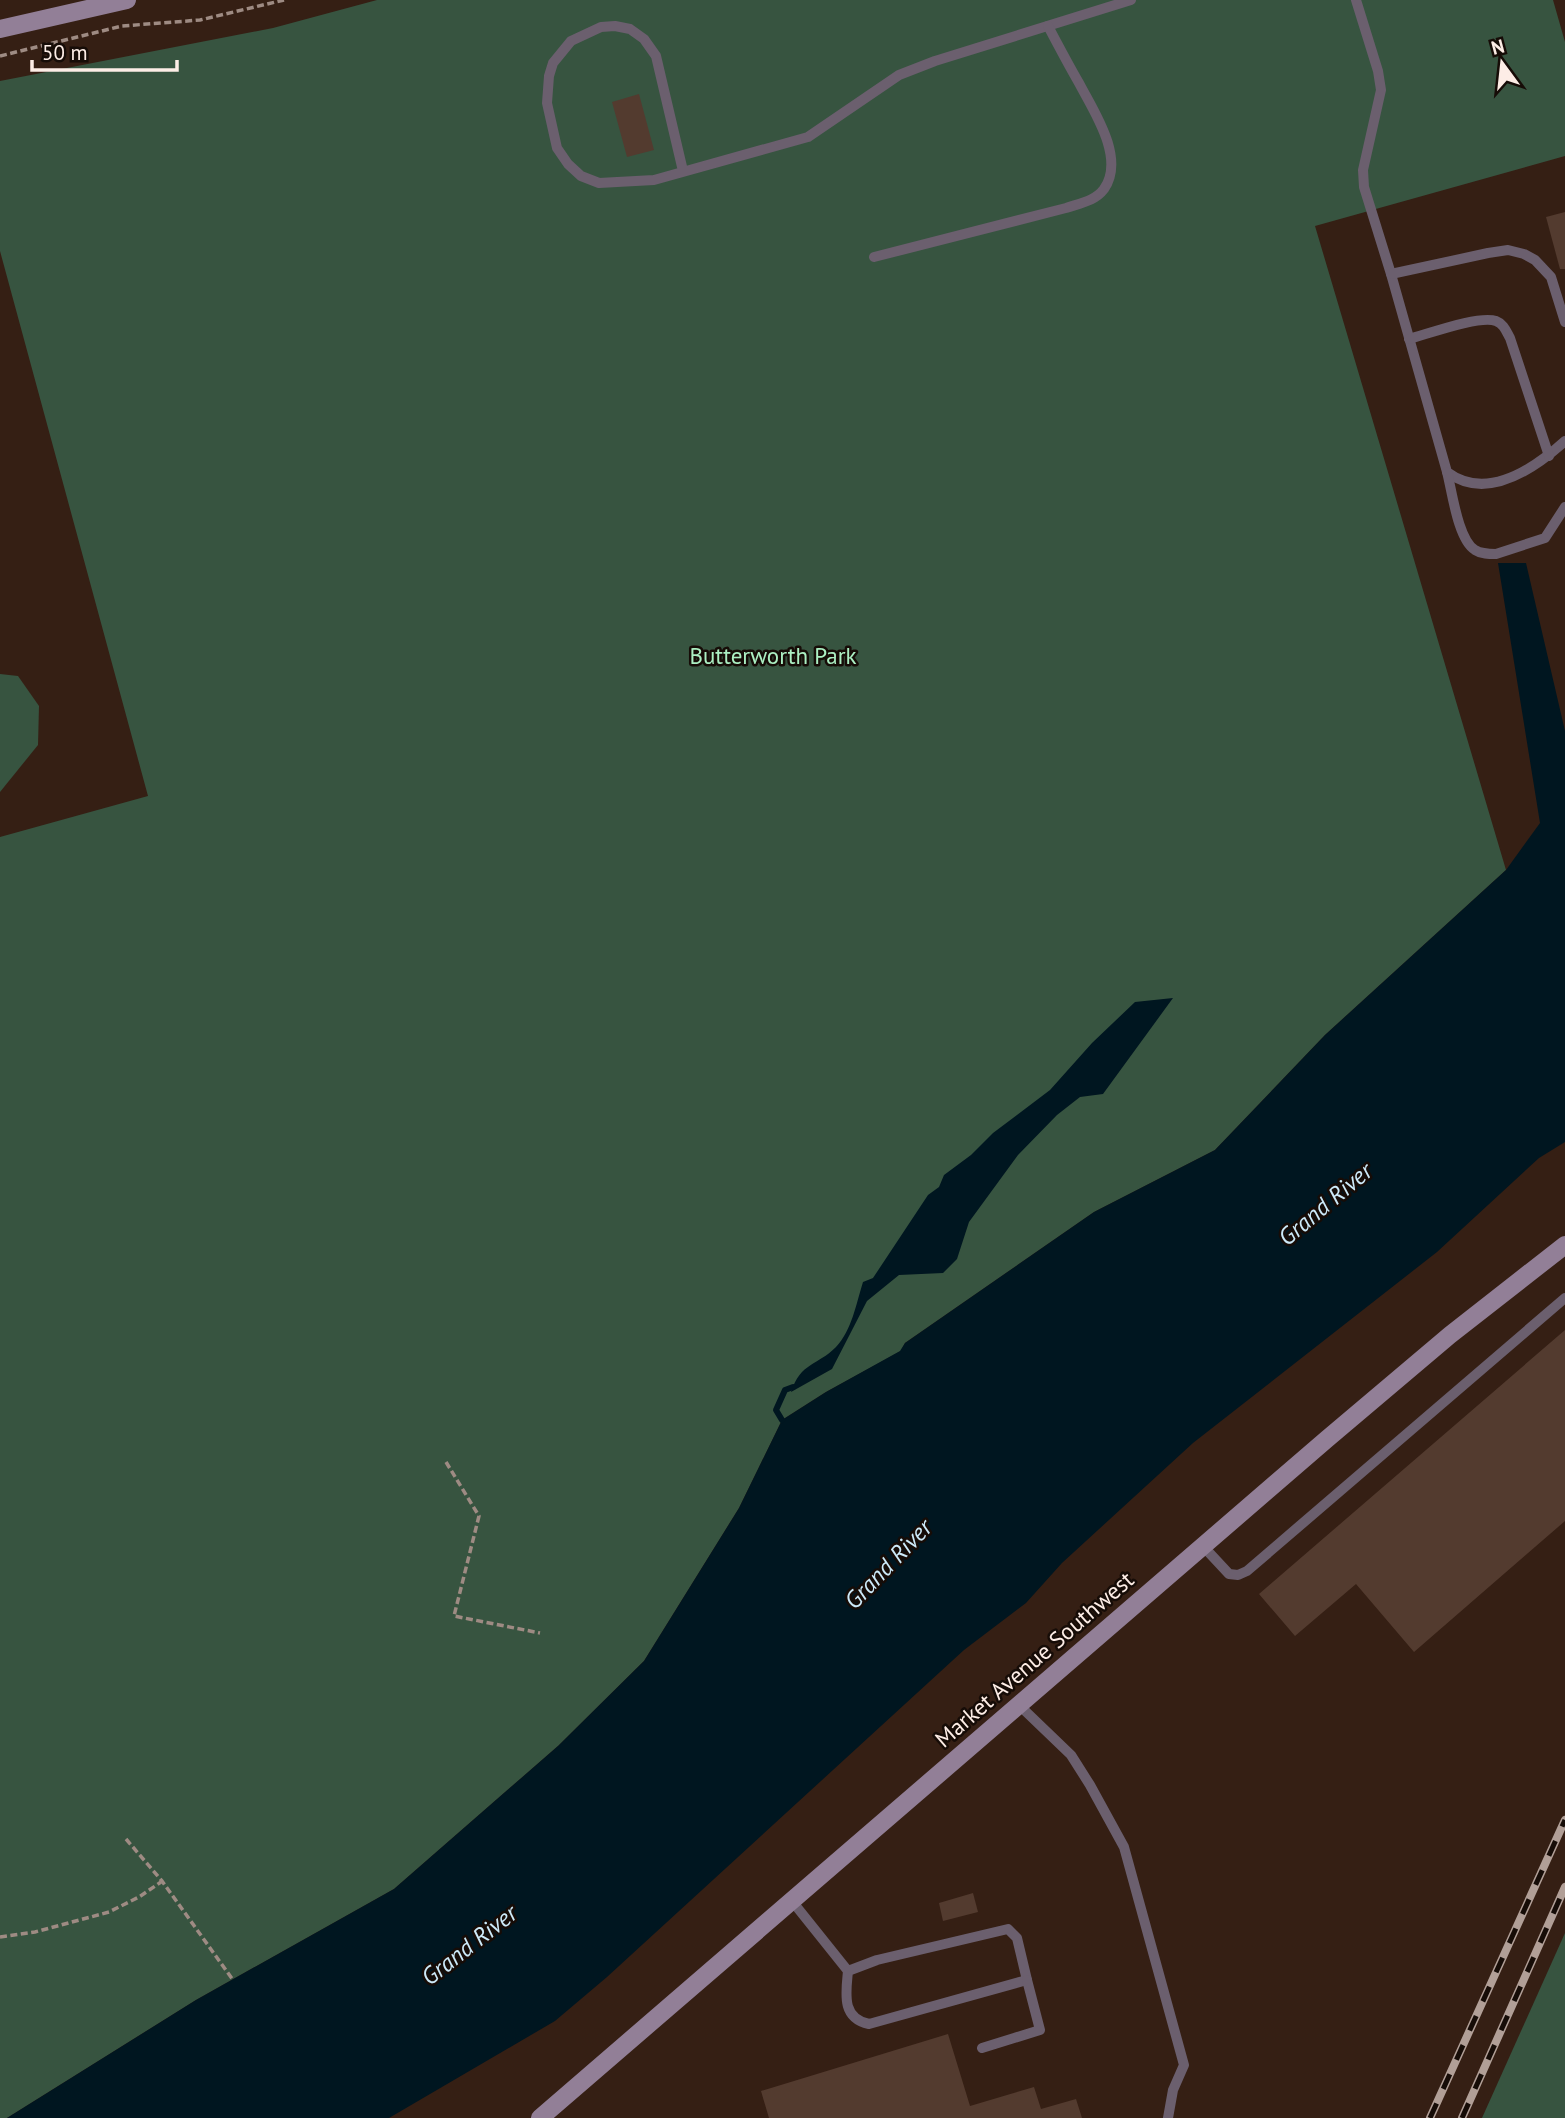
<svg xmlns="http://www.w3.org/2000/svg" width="1565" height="2118" font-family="'PT Sans',sans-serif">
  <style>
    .green { fill: #375440 }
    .water { fill: #001620 }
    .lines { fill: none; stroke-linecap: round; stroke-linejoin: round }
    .stream { stroke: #001620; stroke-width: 6 }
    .building { fill: #533b2f }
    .path { stroke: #9e8b83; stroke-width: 3.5; stroke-dasharray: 7 3.5; stroke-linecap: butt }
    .lane { stroke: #6b5f6e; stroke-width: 10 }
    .secondary { stroke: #927f97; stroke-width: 18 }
    .rail-casing { stroke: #b19f97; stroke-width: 8 }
    .rail { stroke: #160c07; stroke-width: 5; stroke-dasharray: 16; stroke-linecap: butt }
    .labels { text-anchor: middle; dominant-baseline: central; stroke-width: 5; stroke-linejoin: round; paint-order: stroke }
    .park-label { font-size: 23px; fill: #acf0c3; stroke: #160c07 }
    .street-label { font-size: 23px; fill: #fdede6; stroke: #160c07 }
    .water-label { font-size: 24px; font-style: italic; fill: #cdeaf9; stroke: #160c07 }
  </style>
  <rect width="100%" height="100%" fill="#351f14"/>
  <g class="green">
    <path d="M 377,0 L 1553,0 L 1565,42 L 1565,156 L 1315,226 L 1506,870 L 1325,1035 L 1215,1150 L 1094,1212 L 905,1343 L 901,1351 L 826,1392 L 782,1420 L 739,1508 L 644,1661 L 558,1746 L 394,1889 L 196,2000 L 7,2118 L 0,2118 L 0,837 L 148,796 L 0,251 L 0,81 L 273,28 Z"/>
    <path d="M 0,674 L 18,676 L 39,706 L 38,745 L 0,792 Z"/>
    <path d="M 1565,1933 L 1565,2118 L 1482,2118 Z"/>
  </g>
  <g class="water">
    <path d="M 1498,563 L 1526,563 L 1565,731 L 1565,1142 L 1539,1158 L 1437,1252 L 1193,1443 L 1062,1563 L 1026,1603 L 964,1650 L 607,1977 L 555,2021 L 389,2118 L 7,2118 L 196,2000 L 394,1889 L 558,1746 L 644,1661 L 739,1508 L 782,1420 L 826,1392 L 900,1351 L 905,1343 L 1094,1212 L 1215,1150 L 1325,1035 L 1506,870 L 1540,823 Z"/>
    <path d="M 1173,998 L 1103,1094 L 1080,1097 L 1057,1115 L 1018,1155 L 969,1222 L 957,1259 L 943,1273 L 899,1275 L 867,1301 L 832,1369 L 791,1392 C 801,1362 817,1366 836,1347 C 852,1330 856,1304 863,1282 L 873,1278 L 928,1195 L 939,1187 L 944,1175 L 971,1155 L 993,1133 L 1050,1090 L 1092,1043 L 1135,1002 Z"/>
  </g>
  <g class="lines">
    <path class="stream" d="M 782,1420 L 776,1410 L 785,1390 L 793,1387"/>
  </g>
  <g class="building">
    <path d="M 639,94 L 654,150 L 627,157 L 612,102 Z"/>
    <path d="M 1565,212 L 1565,269 L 1560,269 L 1546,217 Z"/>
    <path d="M 1565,1330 L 1565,1521 L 1414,1652 L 1356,1584 L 1295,1636 L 1259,1594 Z"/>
    <path d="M 973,1893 L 978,1912 L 943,1921 L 939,1903 Z"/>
    <path d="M 948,2034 L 970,2106 L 1034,2087 L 1041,2109 L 1076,2099 L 1082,2118 L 769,2118 L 761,2091 Z"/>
  </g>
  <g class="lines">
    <g class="path">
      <path d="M 0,56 L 122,26 L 200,20 L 284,0"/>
      <path d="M 446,1462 L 479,1516 L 454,1616 L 540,1633"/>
      <path d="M 126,1839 L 162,1881 L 233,1980"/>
      <path d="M 0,1937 L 35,1932 L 109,1912 L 139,1897 L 161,1882"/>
    </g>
    <g class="lane">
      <path d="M 1356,0 L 1378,71 L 1381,90 L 1363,170 L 1364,187 L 1391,274 L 1447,472 C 1487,502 1534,469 1565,441"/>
      <path d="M 683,171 L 656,56 L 644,39 L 630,29 L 615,26 L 601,27 L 571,41 L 553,63 L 549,76 L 547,103 L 557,148 L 568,164 L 581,176 L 599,183 L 654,180 L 808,137 L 899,75 L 935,61 L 1131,0"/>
      <path d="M 874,257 L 1066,208 C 1081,203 1095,201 1104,189 C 1126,158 1093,110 1079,83 C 1068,64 1058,45 1048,26"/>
      <path d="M 1391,274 L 1488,253 L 1508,250 L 1524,254 L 1535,260 L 1551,277 L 1565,322"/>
      <path d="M 1409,339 C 1428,334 1479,315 1496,321 C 1504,324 1506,331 1510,338 L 1549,456"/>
      <path d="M 1447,472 C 1452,491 1458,540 1475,550 C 1481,554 1489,554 1496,554 L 1545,538 L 1565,507"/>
      <path d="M 1202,1545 L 1229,1574 L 1238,1575 L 1247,1571 L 1565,1298"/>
      <path d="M 1019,1705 L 1071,1755 L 1090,1785 L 1124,1847 L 1184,2065 L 1173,2090 L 1168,2118"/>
      <path d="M 792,1901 L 848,1971 L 877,1960 L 1008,1929 L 1017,1938 L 1027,1980 L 869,2024 C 841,2018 846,1993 848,1971"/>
      <path d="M 982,2048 L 1040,2030 L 1027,1980"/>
    </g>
    <g class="secondary">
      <path d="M 0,29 L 127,0"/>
      <path d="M 540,2118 L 1327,1439 L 1450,1335 L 1565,1245"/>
    </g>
    <defs>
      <g id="rail">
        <path d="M 1430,2118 L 1565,1820"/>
        <path d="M 1462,2118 L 1565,1887"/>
      </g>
    </defs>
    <use href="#rail" class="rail-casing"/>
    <use href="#rail" class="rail"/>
  </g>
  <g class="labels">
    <g class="park-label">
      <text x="773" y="655">Butterworth Park</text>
    </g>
    <g class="street-label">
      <text transform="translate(1034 1659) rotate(-41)">Market Avenue Southwest</text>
    </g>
    <g class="water-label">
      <text transform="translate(1325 1204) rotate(-40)">Grand River</text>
      <text transform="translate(888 1564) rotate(-46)">Grand River</text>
      <text transform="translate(469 1945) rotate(-38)">Grand River</text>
    </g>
  </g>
  <g transform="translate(1502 63) rotate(345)" stroke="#160c07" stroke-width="5" paint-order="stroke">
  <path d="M0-5L12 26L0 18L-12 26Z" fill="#fdede6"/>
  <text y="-10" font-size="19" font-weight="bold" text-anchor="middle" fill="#fdede6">N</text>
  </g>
  <path d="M32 60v10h145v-10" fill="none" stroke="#fdede6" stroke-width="3.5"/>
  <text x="42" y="60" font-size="21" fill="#fdede6" stroke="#160c07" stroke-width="5" paint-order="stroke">50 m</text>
</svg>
